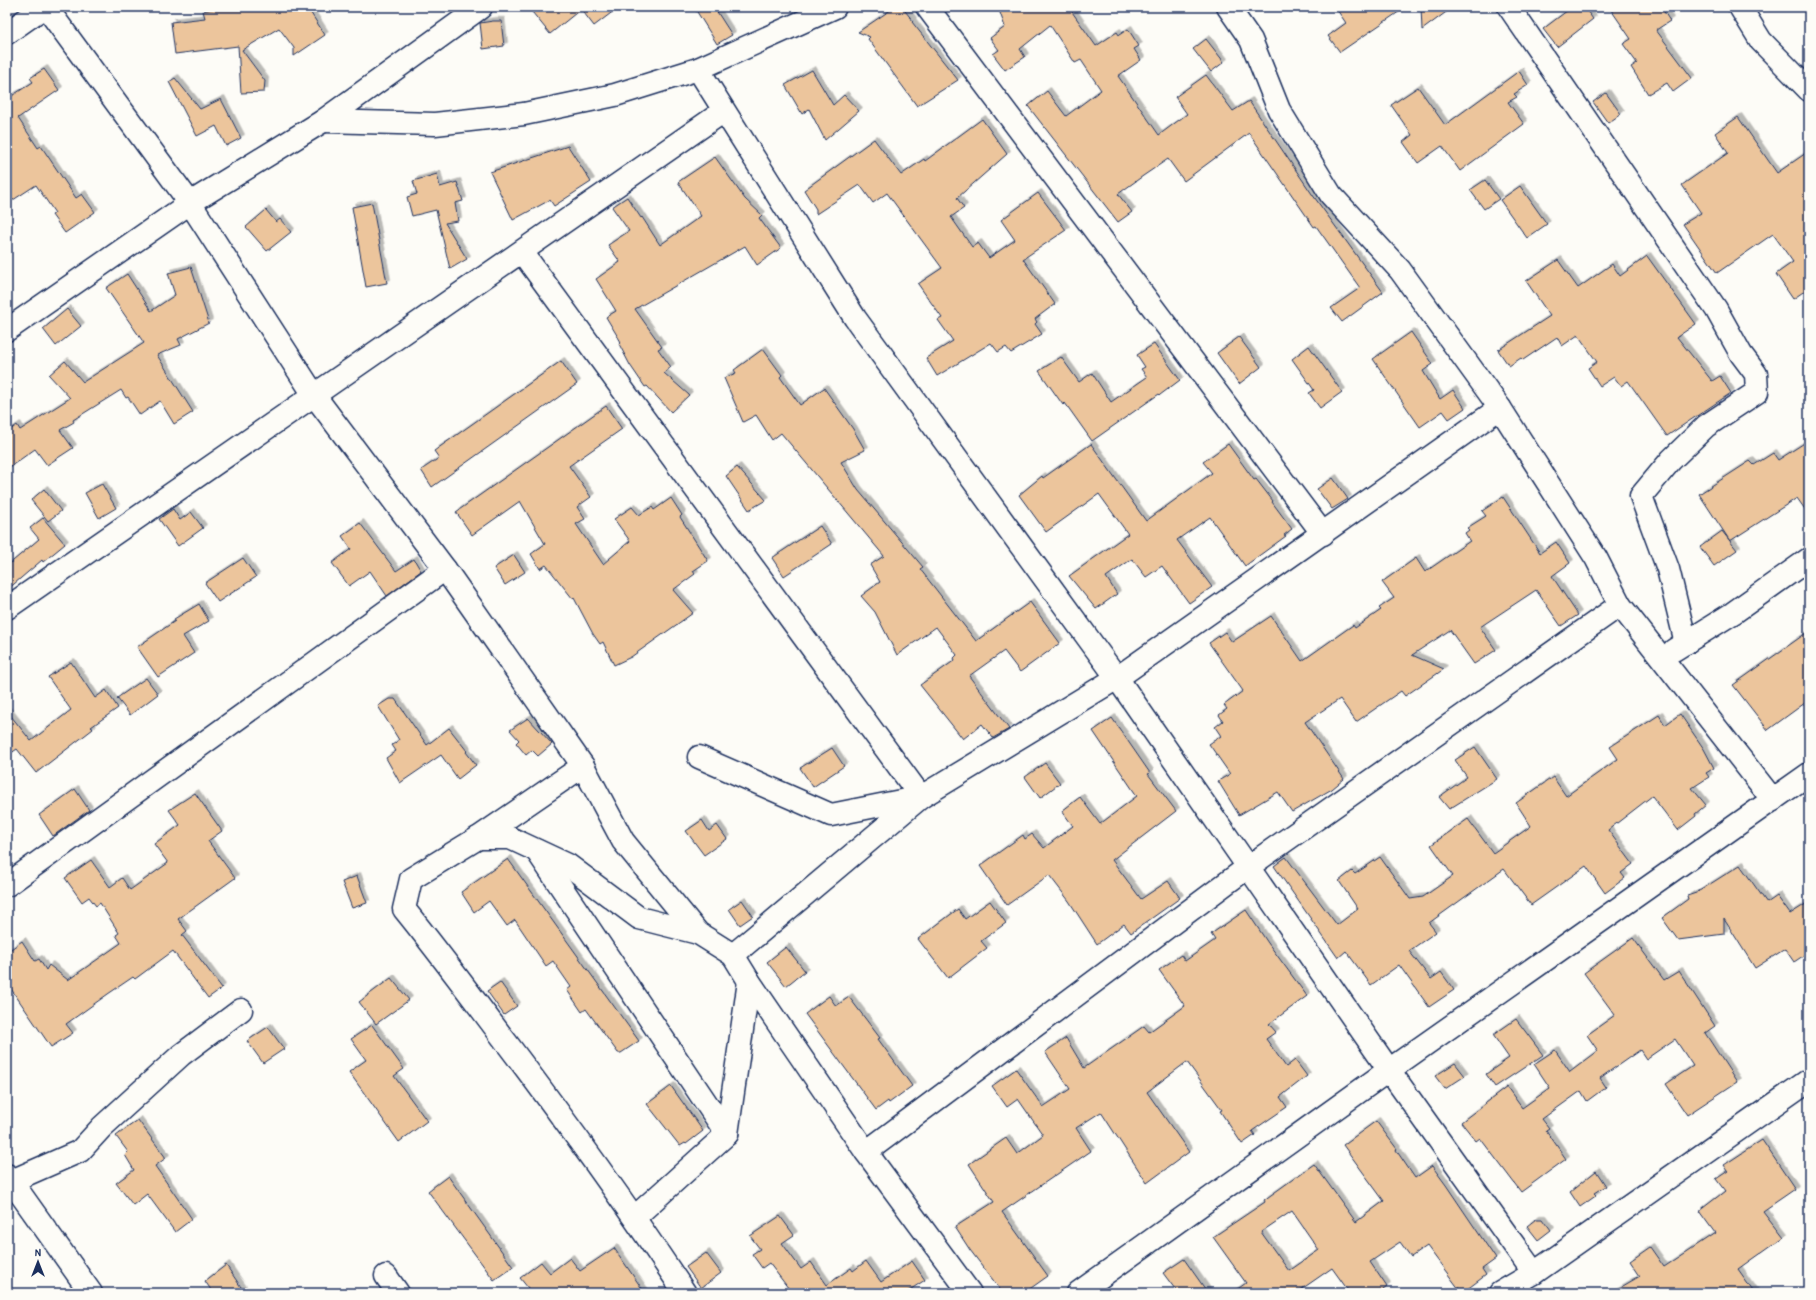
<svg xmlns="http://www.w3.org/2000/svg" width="1816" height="1300" font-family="'Patrick Hand',sans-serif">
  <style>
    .building { fill: #ecc59c; stroke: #1b2f5e; fill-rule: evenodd; filter: url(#shadow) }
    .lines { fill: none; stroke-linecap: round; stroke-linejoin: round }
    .minor-casing { stroke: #1b2f5e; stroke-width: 25 }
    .minor { stroke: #fdfcf7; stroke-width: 22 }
  </style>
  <defs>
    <filter id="shadow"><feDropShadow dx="3.5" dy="-3.5" stdDeviation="0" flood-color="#0004"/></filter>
  </defs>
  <rect width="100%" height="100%" fill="#fdfcf7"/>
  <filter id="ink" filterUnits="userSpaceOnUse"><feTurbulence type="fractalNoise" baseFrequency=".025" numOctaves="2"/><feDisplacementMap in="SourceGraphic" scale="8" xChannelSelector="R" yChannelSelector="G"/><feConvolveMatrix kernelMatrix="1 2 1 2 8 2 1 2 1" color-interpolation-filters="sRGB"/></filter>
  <g filter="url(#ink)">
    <g class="building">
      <path d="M 221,7 L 307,7 L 325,35 L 294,56 L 294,48 L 279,28 L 242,50 L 265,81 L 264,92 L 241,93 L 238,46 L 175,54 L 171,22 L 205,18 L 203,11 Z"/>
      <path d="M 528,7 L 619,7 L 594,26 L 581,9 L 550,34 Z"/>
      <path d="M 694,7 L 714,7 L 732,35 L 717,44 Z"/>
      <path d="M 895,7 L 902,7 L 913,21 L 912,22 L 958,80 L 917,106 L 868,39 L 870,37 L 858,32 Z"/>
      <path d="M 998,7 L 1073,7 L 1070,9 L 1096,46 L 1117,32 L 1119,35 L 1128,29 L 1139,46 L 1134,49 L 1141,60 L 1118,76 L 1159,135 L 1187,114 L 1175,97 L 1206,75 L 1233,111 L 1249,101 L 1312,194 L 1383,292 L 1342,322 L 1331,308 L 1360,288 L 1316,226 L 1314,227 L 1249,133 L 1184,181 L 1168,159 L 1143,176 L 1118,194 L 1132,212 L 1118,222 L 1028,106 L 1047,91 L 1066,116 L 1101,90 L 1081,60 L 1075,63 L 1050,25 L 1020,49 L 1025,57 L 1005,70 L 993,54 L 999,50 L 990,38 L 1005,27 Z"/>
      <path d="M 1335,7 L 1406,7 L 1340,52 L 1328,36 L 1346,23 Z"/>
      <path d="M 1421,7 L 1453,7 L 1422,30 Z"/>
      <path d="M 1572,7 L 1584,7 L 1593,19 L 1557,47 L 1543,29 Z"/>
      <path d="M 1609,7 L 1661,7 L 1670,21 L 1656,30 L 1692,78 L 1673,92 L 1667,83 L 1648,94 L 1631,67 L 1637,63 L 1623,44 L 1631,39 Z"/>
      <path d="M 493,21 L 501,21 L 504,46 L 483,49 L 480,23 Z"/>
      <path d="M 1206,39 L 1224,62 L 1211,72 L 1193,49 Z"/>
      <path d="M 44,69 L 59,90 L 18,118 L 38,148 L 41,146 L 76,198 L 82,194 L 95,212 L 65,233 L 52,215 L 55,213 L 36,185 L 7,204 L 7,99 L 33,82 L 30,78 Z"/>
      <path d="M 812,70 L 833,105 L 844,95 L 859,111 L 825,140 L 809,109 L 802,114 L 785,85 Z"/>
      <path d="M 1519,71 L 1528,85 L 1514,94 L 1517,97 L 1508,102 L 1524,124 L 1460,171 L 1442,146 L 1418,163 L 1403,142 L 1412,135 L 1391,105 L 1418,87 L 1445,125 Z"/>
      <path d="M 175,78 L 200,109 L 221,99 L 241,138 L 226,146 L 216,126 L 197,136 L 169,82 Z"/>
      <path d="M 1606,93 L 1621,114 L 1608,123 L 1593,102 Z"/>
      <path d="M 1738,117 L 1777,173 L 1809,151 L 1809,288 L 1793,299 L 1776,274 L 1793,262 L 1773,234 L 1717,273 L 1683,224 L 1701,213 L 1682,185 L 1728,153 L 1715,133 Z"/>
      <path d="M 982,119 L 1007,154 L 957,198 L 964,208 L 951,217 L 972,247 L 978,243 L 989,258 L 1015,240 L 1001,220 L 1038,193 L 1066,230 L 1023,259 L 1055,304 L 1035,319 L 1037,322 L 1035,324 L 1042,334 L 1011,353 L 1006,347 L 998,352 L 991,343 L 937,376 L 926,358 L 953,341 L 938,320 L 942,318 L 918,284 L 942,268 L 887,193 L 873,203 L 860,185 L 816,214 L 816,209 L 804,190 L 874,139 L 901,175 L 924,159 L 925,161 Z"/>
      <path d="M 568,146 L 591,182 L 554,206 L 550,200 L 513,220 L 490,172 Z"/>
      <path d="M 715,157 L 745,199 L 762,215 L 759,218 L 781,248 L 757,265 L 745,246 L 635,309 L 662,347 L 658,349 L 671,367 L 664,373 L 689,395 L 671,412 L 647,386 L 645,387 L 630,365 L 619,344 L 621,342 L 606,317 L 616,311 L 596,279 L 620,262 L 608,245 L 629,231 L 612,207 L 627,197 L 641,218 L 642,217 L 660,245 L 701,216 L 678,182 Z"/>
      <path d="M 437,174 L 440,187 L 457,182 L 463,201 L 455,203 L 458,221 L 445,223 L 467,259 L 450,269 L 436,210 L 412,216 L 407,197 L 417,194 L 413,181 Z"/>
      <path d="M 1485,180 L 1499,199 L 1484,209 L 1470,190 Z"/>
      <path d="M 1520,186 L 1547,224 L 1527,238 L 1500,200 Z"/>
      <path d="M 372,203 L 387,283 L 366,287 L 352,207 Z"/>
      <path d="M 266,210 L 276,222 L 280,219 L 291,232 L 267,251 L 246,227 Z"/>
      <path d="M 1647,256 L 1696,324 L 1677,337 L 1712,381 L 1720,376 L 1731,393 L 1667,436 L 1628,381 L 1621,386 L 1614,377 L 1600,386 L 1588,368 L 1597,362 L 1578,335 L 1562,346 L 1557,337 L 1523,360 L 1521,358 L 1509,366 L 1498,350 L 1550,316 L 1526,281 L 1558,260 L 1578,288 L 1612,264 L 1620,276 Z"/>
      <path d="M 191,267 L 209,323 L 178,339 L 181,345 L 157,355 L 193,412 L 174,424 L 160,401 L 140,415 L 128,397 L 126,398 L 121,390 L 73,420 L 74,422 L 60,430 L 73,448 L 47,465 L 35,449 L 7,469 L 7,432 L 17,425 L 20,430 L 70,398 L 49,375 L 65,361 L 83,382 L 144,343 L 106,288 L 127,274 L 151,311 L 175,295 L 168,273 Z"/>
      <path d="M 67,309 L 81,326 L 56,346 L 43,329 Z"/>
      <path d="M 1411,332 L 1433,364 L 1423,371 L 1440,399 L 1453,390 L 1465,408 L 1449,419 L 1443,411 L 1420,427 L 1373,359 Z"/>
      <path d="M 1239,337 L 1261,367 L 1239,384 L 1217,353 Z"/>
      <path d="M 1154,344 L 1180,380 L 1160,395 L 1159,394 L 1092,441 L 1065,403 L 1063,405 L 1039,371 L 1061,357 L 1079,382 L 1092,373 L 1111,402 L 1147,377 L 1141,369 L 1145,367 L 1137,355 Z"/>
      <path d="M 1309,346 L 1342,392 L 1320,408 L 1309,393 L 1314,390 L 1292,359 Z"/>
      <path d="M 763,349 L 782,375 L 780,377 L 800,405 L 824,388 L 853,429 L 865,450 L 841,462 L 858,490 L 923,567 L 920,569 L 976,641 L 1030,602 L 1060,643 L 1020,672 L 1004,651 L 969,676 L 1009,729 L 993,738 L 982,724 L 963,739 L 920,685 L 955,660 L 954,658 L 957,655 L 936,627 L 897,655 L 875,612 L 861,596 L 880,582 L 870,565 L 884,556 L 781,433 L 772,440 L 756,415 L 743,422 L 724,378 L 736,373 L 734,370 Z"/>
      <path d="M 561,361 L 577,384 L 432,487 L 421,470 L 439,458 L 434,451 Z"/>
      <path d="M 606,406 L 622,429 L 569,466 L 591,497 L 577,507 L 585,519 L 576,524 L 603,564 L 630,541 L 614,519 L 632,507 L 639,515 L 652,507 L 654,510 L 671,498 L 682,515 L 680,517 L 708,561 L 693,571 L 695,574 L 673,590 L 693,613 L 631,657 L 614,665 L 603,642 L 600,644 L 593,634 L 574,598 L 573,599 L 546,565 L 540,569 L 531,554 L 545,544 L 520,501 L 472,535 L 456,512 Z"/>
      <path d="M 1809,440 L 1809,515 L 1797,498 L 1730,541 L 1699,494 L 1750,461 L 1754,465 L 1773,453 L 1778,460 Z"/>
      <path d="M 1091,444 L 1146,521 L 1212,473 L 1203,462 L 1228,444 L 1254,480 L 1256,479 L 1273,501 L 1272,502 L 1292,529 L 1284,535 L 1286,536 L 1245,566 L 1210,517 L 1177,540 L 1212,587 L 1189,603 L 1162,566 L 1146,577 L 1132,559 L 1106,577 L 1117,594 L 1096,609 L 1069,576 L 1128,534 L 1099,494 L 1046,532 L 1019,495 L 1042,476 L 1043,478 Z"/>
      <path d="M 737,467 L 766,500 L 749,510 L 726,476 Z"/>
      <path d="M 1333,478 L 1348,499 L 1332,509 L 1317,489 Z"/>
      <path d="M 102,484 L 116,508 L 99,518 L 85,493 Z"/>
      <path d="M 44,489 L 61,511 L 48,521 L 31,500 Z"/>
      <path d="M 1503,497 L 1540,553 L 1556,542 L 1570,563 L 1552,576 L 1578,615 L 1561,626 L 1536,590 L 1480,627 L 1496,650 L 1474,664 L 1450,630 L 1412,655 L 1444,669 L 1405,696 L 1401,691 L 1356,722 L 1340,699 L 1305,722 L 1344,779 L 1332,789 L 1292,812 L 1278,792 L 1239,815 L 1218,781 L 1230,774 L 1209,744 L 1221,736 L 1215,727 L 1223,721 L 1219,715 L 1227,709 L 1224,705 L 1243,691 L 1209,643 L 1225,632 L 1232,642 L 1271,616 L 1302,661 L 1353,625 L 1355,628 L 1381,610 L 1379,608 L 1394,598 L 1382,582 L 1416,558 L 1425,572 L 1470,541 L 1465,533 L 1469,530 L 1467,528 L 1486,516 L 1482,511 Z"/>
      <path d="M 173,509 L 180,520 L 191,512 L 203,528 L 178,546 L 159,519 Z"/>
      <path d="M 43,518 L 65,544 L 43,562 L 42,560 L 7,590 L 7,566 L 39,539 L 30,528 Z"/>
      <path d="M 360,523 L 396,571 L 414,559 L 421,571 L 387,596 L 370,571 L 349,586 L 332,563 L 351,549 L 342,536 Z"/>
      <path d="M 820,526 L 832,544 L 784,576 L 772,558 Z"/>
      <path d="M 1722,531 L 1737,550 L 1714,566 L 1700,547 Z"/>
      <path d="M 514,555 L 525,572 L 505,585 L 494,568 Z"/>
      <path d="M 243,558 L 256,577 L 218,602 L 205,583 Z"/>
      <path d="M 199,604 L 209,621 L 183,636 L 194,653 L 158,677 L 137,647 L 175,621 L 174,619 Z"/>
      <path d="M 1809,631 L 1809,700 L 1768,730 L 1733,685 Z"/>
      <path d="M 71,662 L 95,698 L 106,690 L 118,708 L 91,727 L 93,729 L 36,773 L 17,749 L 7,756 L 7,711 L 31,741 L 71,710 L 48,677 Z"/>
      <path d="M 146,678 L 158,694 L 130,715 L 117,698 Z"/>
      <path d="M 389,699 L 395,699 L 427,745 L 449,728 L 467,751 L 466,752 L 476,765 L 458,779 L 441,755 L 400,783 L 386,758 L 396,751 L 392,745 L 399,740 L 378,706 Z"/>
      <path d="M 1680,714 L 1704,749 L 1714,768 L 1706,773 L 1709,777 L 1692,788 L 1706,805 L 1695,814 L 1696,816 L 1678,830 L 1652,796 L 1608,830 L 1633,864 L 1621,873 L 1625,878 L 1605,893 L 1586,866 L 1531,905 L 1504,869 L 1429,923 L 1436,932 L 1409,951 L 1431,979 L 1441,972 L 1454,990 L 1429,1007 L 1399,965 L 1371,985 L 1346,951 L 1338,958 L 1274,866 L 1286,857 L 1337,925 L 1358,909 L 1339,881 L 1352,871 L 1355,874 L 1380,857 L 1410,899 L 1423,897 L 1453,876 L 1431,845 L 1468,819 L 1493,853 L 1531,826 L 1516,803 L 1553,777 L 1566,796 L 1618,759 L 1610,747 L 1659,715 L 1665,725 Z"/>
      <path d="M 528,718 L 552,744 L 538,756 L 532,750 L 526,755 L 516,743 L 519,740 L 510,730 Z"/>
      <path d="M 1112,718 L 1150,773 L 1148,774 L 1176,811 L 1112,860 L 1141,899 L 1168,881 L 1180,898 L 1131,933 L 1124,924 L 1097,944 L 1069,901 L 1049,875 L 1007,905 L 980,866 L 1023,835 L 1025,839 L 1032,834 L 1044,848 L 1073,826 L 1062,811 L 1080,797 L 1100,824 L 1137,796 L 1093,731 Z"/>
      <path d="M 1475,747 L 1497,779 L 1449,809 L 1439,797 L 1467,777 L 1455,760 Z"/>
      <path d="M 832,748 L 844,766 L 813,787 L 800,768 Z"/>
      <path d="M 1045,763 L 1060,783 L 1040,798 L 1025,777 Z"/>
      <path d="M 75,789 L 89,810 L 53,836 L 39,815 Z"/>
      <path d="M 195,793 L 222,831 L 208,841 L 235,878 L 178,919 L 187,931 L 182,935 L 222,988 L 208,998 L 173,951 L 135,979 L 133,977 L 108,994 L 66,1024 L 73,1033 L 51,1047 L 7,983 L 7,952 L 22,941 L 35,961 L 39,959 L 46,970 L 49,965 L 68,980 L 121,943 L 116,935 L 119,933 L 100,903 L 96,906 L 89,897 L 82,902 L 65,878 L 91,860 L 110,887 L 122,878 L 130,890 L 168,863 L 154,844 L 180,825 L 169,810 Z"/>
      <path d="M 702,820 L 709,831 L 717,825 L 727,839 L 704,855 L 686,831 Z"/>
      <path d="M 508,859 L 639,1041 L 621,1053 L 618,1053 L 586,1009 L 582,1012 L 567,990 L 571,987 L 553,961 L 546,966 L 515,920 L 507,926 L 489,901 L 474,912 L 461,892 Z"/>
      <path d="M 1740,865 L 1767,903 L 1777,896 L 1790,914 L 1809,902 L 1809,952 L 1794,962 L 1785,949 L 1755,968 L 1724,919 L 1724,934 L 1678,940 L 1662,918 L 1688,899 L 1687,896 L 1696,893 Z"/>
      <path d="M 357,876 L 367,903 L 352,908 L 342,882 Z"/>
      <path d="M 742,900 L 753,916 L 740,925 L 729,909 Z"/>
      <path d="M 990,901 L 1006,923 L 981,941 L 987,948 L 948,978 L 918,939 L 958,909 L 965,919 Z"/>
      <path d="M 1246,910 L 1268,943 L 1307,996 L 1269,1024 L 1276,1032 L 1266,1039 L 1286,1067 L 1295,1060 L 1307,1076 L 1280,1097 L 1287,1107 L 1252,1131 L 1255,1135 L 1242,1144 L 1220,1111 L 1222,1110 L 1187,1062 L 1184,1064 L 1147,1092 L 1189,1152 L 1147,1183 L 1101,1112 L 1076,1128 L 1091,1151 L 1002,1212 L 1048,1276 L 1024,1293 L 1003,1293 L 970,1250 L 955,1227 L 994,1202 L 969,1164 L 1006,1138 L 1017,1154 L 1043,1135 L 1018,1099 L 1007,1107 L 992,1086 L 1016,1069 L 1043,1107 L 1070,1089 L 1045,1052 L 1066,1038 L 1084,1068 L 1144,1026 L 1149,1032 L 1185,1006 L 1159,970 L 1181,955 L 1185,961 L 1215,940 L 1211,934 Z"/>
      <path d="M 1633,938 L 1664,980 L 1679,971 L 1715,1026 L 1705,1033 L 1737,1082 L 1687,1115 L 1666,1084 L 1693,1066 L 1675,1039 L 1646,1059 L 1640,1050 L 1600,1078 L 1606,1087 L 1587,1101 L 1581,1091 L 1542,1119 L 1549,1128 L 1546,1130 L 1566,1159 L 1521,1192 L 1480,1138 L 1476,1141 L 1461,1122 L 1507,1087 L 1522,1108 L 1550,1088 L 1534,1064 L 1555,1050 L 1570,1072 L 1598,1051 L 1587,1035 L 1615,1015 L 1584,973 Z"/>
      <path d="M 786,947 L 805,971 L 786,986 L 767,962 Z"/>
      <path d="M 391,978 L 409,1000 L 376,1024 L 359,1002 Z"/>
      <path d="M 500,982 L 517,1006 L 504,1015 L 487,991 Z"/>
      <path d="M 829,996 L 836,1006 L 849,997 L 880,1038 L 878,1039 L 912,1086 L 889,1103 L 888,1101 L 876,1110 L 805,1014 Z"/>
      <path d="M 1516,1019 L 1543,1055 L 1495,1087 L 1486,1074 L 1509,1058 L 1493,1035 Z"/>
      <path d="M 372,1025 L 404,1069 L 394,1076 L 427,1121 L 399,1142 L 349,1072 L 366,1060 L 351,1039 Z"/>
      <path d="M 268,1027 L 284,1049 L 263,1063 L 247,1041 Z"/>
      <path d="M 1455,1063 L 1465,1076 L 1445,1089 L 1435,1076 Z"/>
      <path d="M 671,1086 L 703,1131 L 686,1144 L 685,1143 L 680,1146 L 647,1104 Z"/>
      <path d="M 138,1120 L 166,1158 L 155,1166 L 192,1219 L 175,1232 L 147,1194 L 133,1205 L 116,1183 L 134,1170 L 125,1155 L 128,1152 L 116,1136 Z"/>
      <path d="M 1376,1121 L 1397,1149 L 1396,1150 L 1415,1178 L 1432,1166 L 1446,1185 L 1496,1259 L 1482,1269 L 1486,1275 L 1462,1293 L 1427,1246 L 1411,1257 L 1400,1242 L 1370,1262 L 1387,1287 L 1379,1293 L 1350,1293 L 1332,1268 L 1296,1293 L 1232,1293 L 1246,1283 L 1213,1237 L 1265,1202 L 1264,1200 L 1314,1164 L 1356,1222 L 1384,1201 L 1343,1145 ZM 1292,1211 L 1319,1250 L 1289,1271 L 1261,1232 Z"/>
      <path d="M 1762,1140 L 1795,1189 L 1763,1211 L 1783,1237 L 1738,1269 L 1755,1293 L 1611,1293 L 1640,1276 L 1630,1261 L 1650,1247 L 1664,1267 L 1715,1233 L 1699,1211 L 1725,1191 L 1716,1179 L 1728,1171 L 1724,1165 Z"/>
      <path d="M 1596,1171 L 1606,1186 L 1595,1193 L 1597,1195 L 1580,1207 L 1570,1192 Z"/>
      <path d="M 448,1176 L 513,1267 L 494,1280 L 428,1191 Z"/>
      <path d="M 780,1216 L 794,1235 L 782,1243 L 801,1269 L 811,1262 L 827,1285 L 851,1268 L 853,1271 L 866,1261 L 881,1282 L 912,1261 L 925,1280 L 905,1293 L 792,1293 L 769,1263 L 762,1268 L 752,1254 L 760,1249 L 750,1236 Z"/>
      <path d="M 1536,1219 L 1543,1219 L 1551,1230 L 1538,1240 L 1527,1226 Z"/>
      <path d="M 614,1248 L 645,1293 L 532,1293 L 520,1278 L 541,1262 L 550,1273 L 570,1258 L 580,1271 Z"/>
      <path d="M 706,1253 L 721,1273 L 701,1288 L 686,1267 Z"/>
      <path d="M 1184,1259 L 1208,1293 L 1178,1293 L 1163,1273 Z"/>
      <path d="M 226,1265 L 245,1293 L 213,1293 L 205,1281 Z"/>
    </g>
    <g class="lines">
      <defs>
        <g id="minor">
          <path d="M 46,7 L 190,203 L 314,395 L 445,569 L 583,766 L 623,841 L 698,933 L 733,955 L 749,981 L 866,1152 L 970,1293"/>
          <path d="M 927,7 L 1323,534"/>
          <path d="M 1228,7 L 1251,40 L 1279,110 L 1331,195 L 1400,270 L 1500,408 L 1596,558 L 1620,605 L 1773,800"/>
          <path d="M 1509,7 L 1716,309 L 1741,354 L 1756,374 L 1757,392 L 1706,426 L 1671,460 L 1641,496 L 1668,569 L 1686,643"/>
          <path d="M 1740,7 L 1761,41 L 1809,90"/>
          <path d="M 7,33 L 44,7"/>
          <path d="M 698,69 L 855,318 L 1117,678 L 1389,1070 L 1534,1273"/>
          <path d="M 323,121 L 435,124 L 524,114 L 615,95 L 698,69 L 835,7"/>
          <path d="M 522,252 L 921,797 L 831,815 L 699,757"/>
          <path d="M 7,330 L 190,203 L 323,121 L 481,7"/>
          <path d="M 7,608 L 724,111"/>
          <path d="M 1674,650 L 1733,613 L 1809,559"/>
          <path d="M 583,766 L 478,838 L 411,879 L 404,909 C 439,952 472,997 506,1042 C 568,1124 628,1207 685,1293"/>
          <path d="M 478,838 L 510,838 L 568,865 L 639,918 L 698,933"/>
          <path d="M 537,851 L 727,1134"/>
          <path d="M 7,885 L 445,569"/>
          <path d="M 733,955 L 921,797 L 1117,678 L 1500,408"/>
          <path d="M 866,1152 L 1248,867 L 1620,605"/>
          <path d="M 7,1175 L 91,1293"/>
          <path d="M 7,1183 L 80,1151 L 102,1127 L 181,1055 L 241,1010"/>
          <path d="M 635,1217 L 727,1134 L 749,981"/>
          <path d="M 386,1276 L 398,1293"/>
          <path d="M 1078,1293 L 1389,1070 L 1809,774"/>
          <path d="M 1500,1293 L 1534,1273 L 1809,1080"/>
        </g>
      </defs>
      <use href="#minor" class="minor-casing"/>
      <use href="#minor" class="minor"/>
    </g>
  </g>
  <rect width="1816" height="1300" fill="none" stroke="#fdfcf7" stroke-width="24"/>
  <rect x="12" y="12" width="1792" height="1276" fill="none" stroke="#1b2f5e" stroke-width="1.5" filter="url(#ink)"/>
  <g transform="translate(38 1262)" stroke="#fdfcf7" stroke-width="3" paint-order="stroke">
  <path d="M0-3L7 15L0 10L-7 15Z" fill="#1b2f5e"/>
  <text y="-6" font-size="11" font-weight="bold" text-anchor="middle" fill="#1b2f5e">N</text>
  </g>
</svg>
